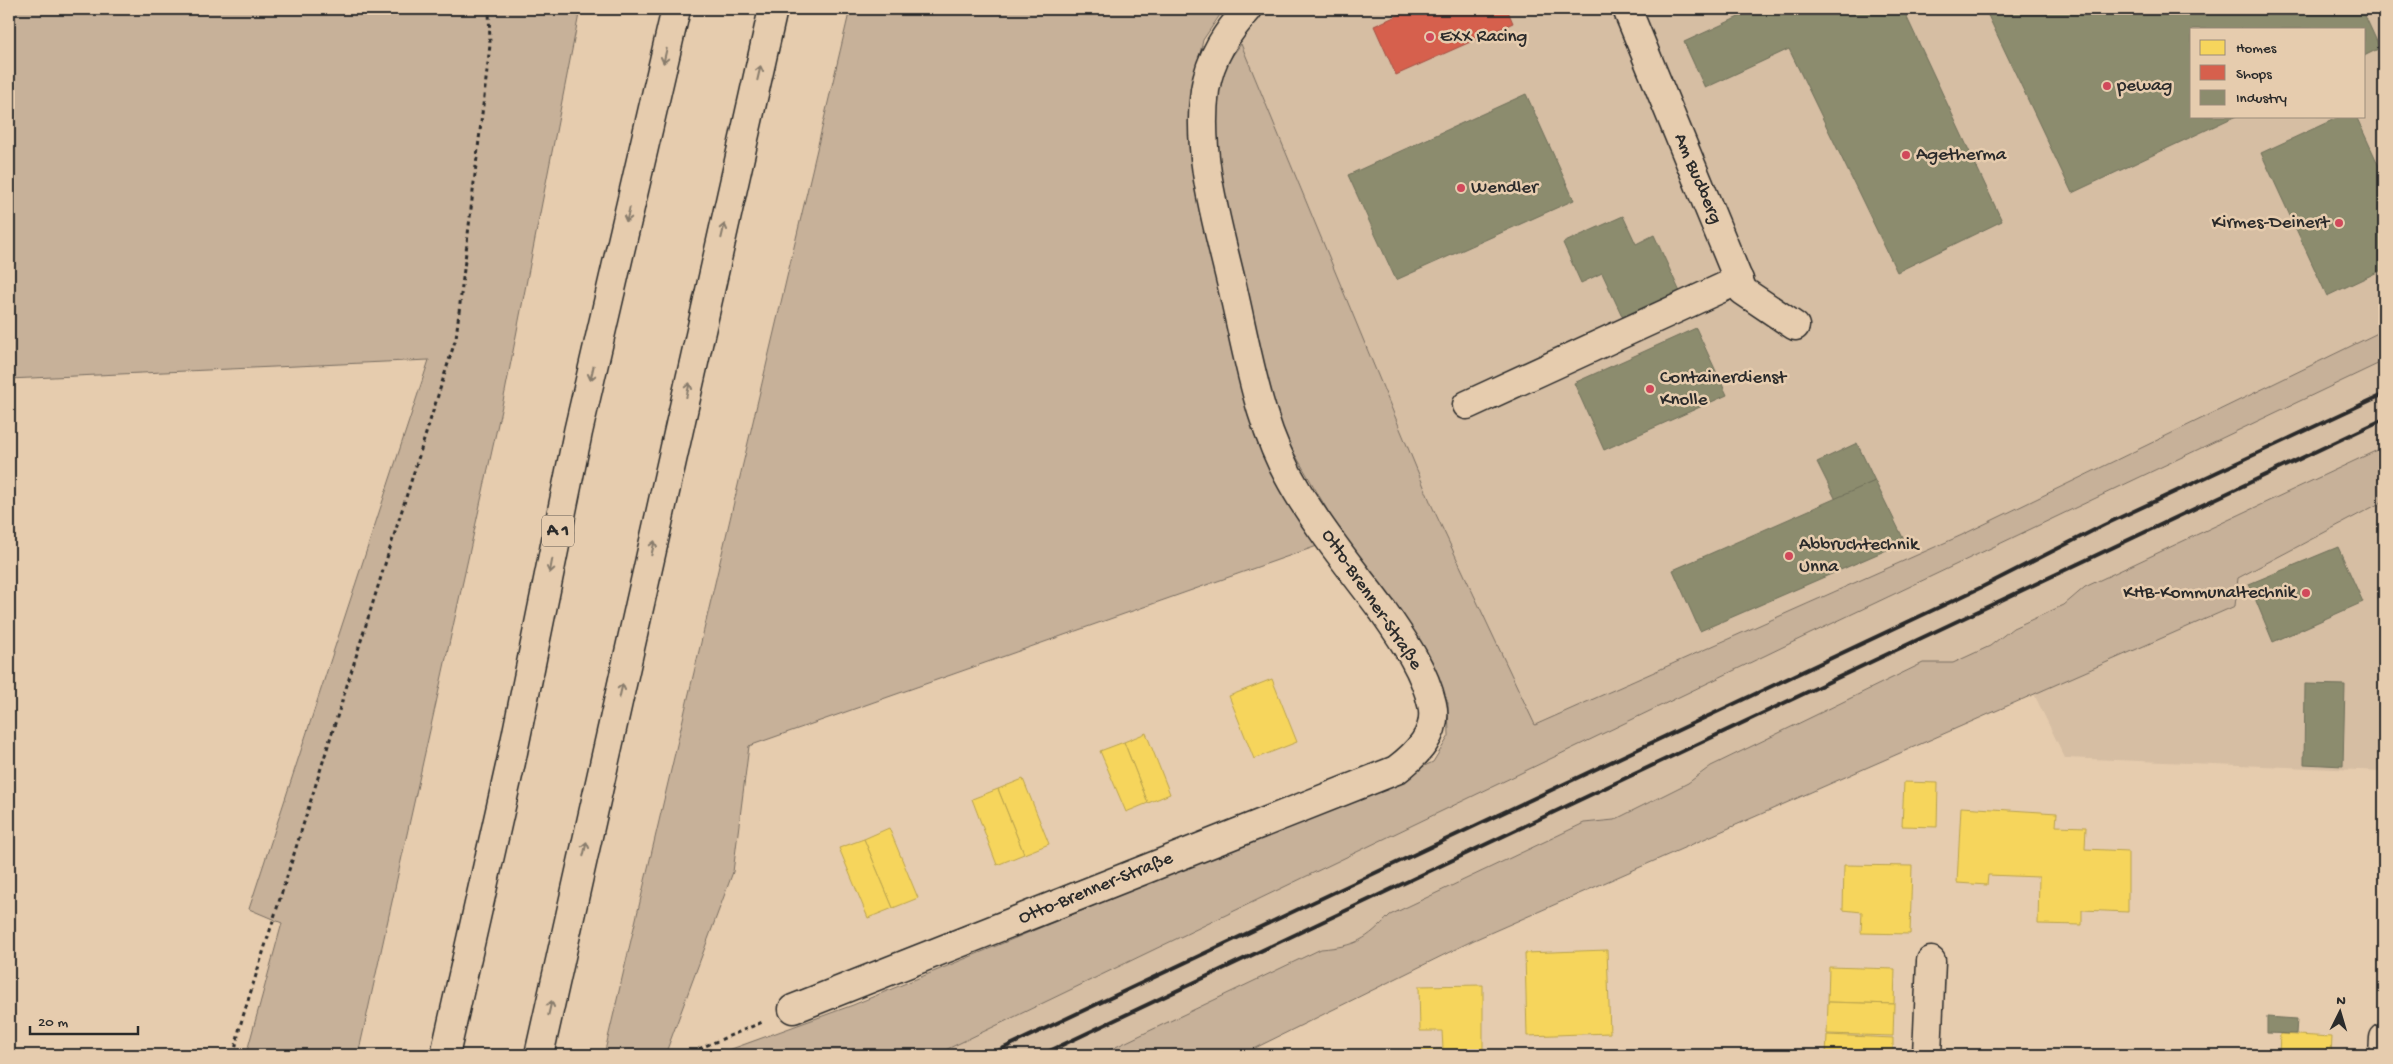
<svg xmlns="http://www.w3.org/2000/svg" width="2393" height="1064" font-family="'Gochi Hand',sans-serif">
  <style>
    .built { fill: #d6bea3; fill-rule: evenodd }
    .green { fill: #c7b199; stroke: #796e62 }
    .homes { fill: #f6d55c; stroke: #b9a24d }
    .shops { fill: #d6604d; stroke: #a35043 }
    .industry { fill: #8c8c6e; stroke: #6f6f5a }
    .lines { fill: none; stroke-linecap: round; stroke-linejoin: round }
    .minor-casing { stroke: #2b2b2b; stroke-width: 31 }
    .highway-casing { stroke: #2b2b2b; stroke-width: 31 }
    .path { stroke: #2b2b2b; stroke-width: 3; stroke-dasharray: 4 4; stroke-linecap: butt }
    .minor { stroke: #e6ccae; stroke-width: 28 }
    .highway { stroke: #e6ccae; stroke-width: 28 }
    .rail { stroke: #2b2b2b; stroke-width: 4 }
    .oneway { stroke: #887c6c }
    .poi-dot { fill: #d1495b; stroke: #e6ccae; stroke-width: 2 }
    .labels { text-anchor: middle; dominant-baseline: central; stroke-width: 5; stroke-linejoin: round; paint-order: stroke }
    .shield { fill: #e6ccae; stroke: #635b52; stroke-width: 1 }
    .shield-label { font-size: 18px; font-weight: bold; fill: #2b2b2b }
    .poi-label { font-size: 19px; fill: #2b2b2b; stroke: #e6ccae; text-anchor: start }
    .street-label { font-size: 19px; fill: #2b2b2b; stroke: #e6ccae }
  </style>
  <rect width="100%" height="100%" fill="#e6ccae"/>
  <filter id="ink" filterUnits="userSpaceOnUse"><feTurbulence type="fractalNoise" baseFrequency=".02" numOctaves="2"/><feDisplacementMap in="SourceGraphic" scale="10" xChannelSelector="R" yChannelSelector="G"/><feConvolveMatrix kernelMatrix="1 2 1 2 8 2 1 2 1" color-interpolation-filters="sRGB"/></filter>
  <g filter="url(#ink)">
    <g class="built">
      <path d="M 1226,9 L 2384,9 L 2384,330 L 1962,535 L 1535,725 L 1432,506 ZM 2192,29 L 2364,29 L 2364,116 L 2192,116 Z"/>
      <path d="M 2384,361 L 2384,447 L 2085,587 L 2064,605 L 2013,627 L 1990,646 L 1953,663 L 1923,663 L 1711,766 L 1688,783 L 1614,820 L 1584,823 L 1390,915 L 1370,936 L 1344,947 L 1321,949 L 1099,1055 L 935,1055 L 1789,644 Z"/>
      <path d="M 2384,501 L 2384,771 L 2065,758 L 2034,694 L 2235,606 L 2238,578 Z"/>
    </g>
    <g class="green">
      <path d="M 9,9 L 580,9 L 505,392 L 358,1055 L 246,1055 L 282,923 L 249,909 L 429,360 L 9,379 Z"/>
      <path d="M 850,9 L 1224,9 L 1203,40 L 1193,87 L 1199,184 L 1254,433 L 1286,495 L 1320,545 L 749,746 L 733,872 L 665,1055 L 604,1055 Z"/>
      <path d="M 1241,44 L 1432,506 L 1535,725 L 1962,535 L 2384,330 L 2384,361 L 1789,644 L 935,1055 L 715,1055 L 853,1005 L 1340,804 L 1433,762 L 1449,736 L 1448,703 L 1428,656 L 1343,537 L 1278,425 L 1221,183 L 1216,130 L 1217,94 L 1225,66 Z"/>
      <path d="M 2384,447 L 2384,501 L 2238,578 L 2235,606 L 1474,940 L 1241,1055 L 1099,1055 L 1321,949 C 1356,946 1366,940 1390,915 L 1584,823 L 1614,820 L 1688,783 L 1711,766 L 1923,663 L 1953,663 L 1990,646 L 2013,628 L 2064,605 L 2085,587 Z"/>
    </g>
    <g class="homes">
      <path d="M 1272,679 L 1297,742 L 1254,759 L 1229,696 Z"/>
      <path d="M 1146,733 L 1170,794 L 1148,803 L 1124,742 Z"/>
      <path d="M 1124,742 L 1148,803 L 1126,812 L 1100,751 Z"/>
      <path d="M 1023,779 L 1049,844 L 1024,854 L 998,789 Z"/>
      <path d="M 1904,782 L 1938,783 L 1937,827 L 1902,826 Z"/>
      <path d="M 998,789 L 1024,854 L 997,865 L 972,799 Z"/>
      <path d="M 1961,807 L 2057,813 L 2056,826 L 2086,827 L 2085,849 L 2128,851 L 2128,912 L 2082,910 L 2082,925 L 2038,924 L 2039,877 L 1988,875 L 1987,885 L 1957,883 Z"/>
      <path d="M 889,828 L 918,898 L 893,908 L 864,839 Z"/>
      <path d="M 864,839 L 893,908 L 868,918 L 839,848 Z"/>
      <path d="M 1844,865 L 1912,866 L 1910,934 L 1861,933 L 1862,912 L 1843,910 Z"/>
      <path d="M 1607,950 L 1610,1033 L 1527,1036 L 1525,953 Z"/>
      <path d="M 1829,967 L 1895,969 L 1894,1004 L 1828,1002 Z"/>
      <path d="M 1483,985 L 1483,1055 L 1416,1055 L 1416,1050 L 1443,1049 L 1442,1031 L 1420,1031 L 1419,986 Z"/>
      <path d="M 1828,1002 L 1894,1004 L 1893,1036 L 1827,1034 Z"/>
      <path d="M 2280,1034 L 2332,1037 L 2331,1055 L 2279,1055 Z"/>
      <path d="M 1827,1035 L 1893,1038 L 1893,1055 L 1826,1055 Z"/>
    </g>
    <path class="shops" d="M 1412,9 L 1507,9 L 1513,23 L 1396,75 L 1374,26 Z"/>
    <g class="industry">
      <path d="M 1756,9 L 1903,9 L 2002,221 L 1897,272 L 1789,49 L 1705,88 L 1684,42 Z"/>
      <path d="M 1985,9 L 2362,9 L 2380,48 L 2364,56 L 2364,29 L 2192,29 L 2192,116 L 2236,116 L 2072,193 Z"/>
      <path d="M 1526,94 L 1574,200 L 1396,280 L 1348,175 Z"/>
      <path d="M 2341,116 L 2356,116 L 2384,177 L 2384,269 L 2327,296 L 2261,153 Z"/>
      <path d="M 1623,216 L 1636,244 L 1654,235 L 1680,292 L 1623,318 L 1602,273 L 1581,283 L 1563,243 Z"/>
      <path d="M 1696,328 L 1727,395 L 1604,450 L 1574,383 Z"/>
      <path d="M 1857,443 L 1875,481 L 1836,500 L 1817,462 Z"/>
      <path d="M 1875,481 L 1905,542 L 1700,631 L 1673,570 Z"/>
      <path d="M 2338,547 L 2363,602 L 2273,642 L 2249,584 Z"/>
      <path d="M 2305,684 L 2345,685 L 2343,766 L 2304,764 Z"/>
      <path d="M 2267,1017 L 2297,1019 L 2296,1034 L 2267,1033 Z"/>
    </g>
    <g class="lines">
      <defs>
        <g id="minor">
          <path d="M 1627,9 L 1743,291 L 1795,326"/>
          <path d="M 1467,405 L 1739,280"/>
          <path d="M 793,1009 L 1396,770 C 1416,755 1439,733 1432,704 C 1424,669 1403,640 1383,611 C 1354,572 1322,533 1297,491 C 1259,429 1249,359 1233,290 C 1218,225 1196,157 1205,90 C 1210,57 1227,32 1248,9"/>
          <path d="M 1927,1055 L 1931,961"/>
          <path d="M 2383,1055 L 2384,1038"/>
        </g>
        <g id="highway">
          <path d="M 445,1055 L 511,762 L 578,432 L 676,9"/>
          <path d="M 539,1055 L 773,9"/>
        </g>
      </defs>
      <use href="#minor" class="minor-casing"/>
      <use href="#highway" class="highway-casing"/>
      <g class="path">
        <path d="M 234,1055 L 240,1026 L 456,338 L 490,45 L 489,9"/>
        <path d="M 684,1055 L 765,1021"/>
      </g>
      <use href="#minor" class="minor"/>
      <use href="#highway" class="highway"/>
      <g class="rail">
        <path d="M 989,1055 L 1982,587 L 2104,525 L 2384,394"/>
        <path d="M 1041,1055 L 2384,419"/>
      </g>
    </g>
    <defs><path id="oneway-shaft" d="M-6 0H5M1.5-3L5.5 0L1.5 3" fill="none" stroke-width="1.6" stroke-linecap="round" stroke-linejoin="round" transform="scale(1.25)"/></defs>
    <g class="oneway">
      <use href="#oneway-shaft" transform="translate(665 56) rotate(103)"/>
      <use href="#oneway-shaft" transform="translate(759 73) rotate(-77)"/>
      <use href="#oneway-shaft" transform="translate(628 215) rotate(103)"/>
      <use href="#oneway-shaft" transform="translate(723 231) rotate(-77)"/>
      <use href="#oneway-shaft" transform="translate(592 373) rotate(103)"/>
      <use href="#oneway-shaft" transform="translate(688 390) rotate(-77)"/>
      <use href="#oneway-shaft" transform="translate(653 548) rotate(-77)"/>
      <use href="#oneway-shaft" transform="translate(551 566) rotate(101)"/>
      <use href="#oneway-shaft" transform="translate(621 691) rotate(-77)"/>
      <use href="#oneway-shaft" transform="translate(585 849) rotate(-77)"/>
      <use href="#oneway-shaft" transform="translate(550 1008) rotate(-77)"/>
    </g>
  </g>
  <g class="poi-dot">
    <circle cx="1430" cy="37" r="5"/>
    <circle cx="2107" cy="86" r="5"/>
    <circle cx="1906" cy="155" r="5"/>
    <circle cx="1461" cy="188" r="5"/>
    <circle cx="2339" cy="223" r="5"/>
    <circle cx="1650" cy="389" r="5"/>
    <circle cx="1789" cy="556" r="5"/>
    <circle cx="2306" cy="593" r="5"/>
  </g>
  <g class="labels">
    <rect class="shield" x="542" y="515.5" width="32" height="31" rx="4"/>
    <g class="shield-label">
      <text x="558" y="531">A 1</text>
    </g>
    <g class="poi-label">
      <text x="1440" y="37">EXX Racing</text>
      <text x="2117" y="86">pewag</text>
      <text x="1916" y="155">Agetherma</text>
      <text x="1471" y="188">Wendler</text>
      <text x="2329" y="223" text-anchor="end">Kirmes-Deinert</text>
      <text x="1660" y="378">Containerdienst<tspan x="1660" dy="22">Knolle</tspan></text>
      <text x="1799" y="545">Abbruchtechnik<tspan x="1799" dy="22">Unna</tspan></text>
      <text x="2296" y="593" text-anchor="end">KHB-Kommunaltechnik</text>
    </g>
    <g class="street-label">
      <text transform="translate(1697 179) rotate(67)">Am Budberg</text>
      <text transform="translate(1371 600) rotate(56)">Otto-Brenner-Straße</text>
      <text transform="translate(1096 889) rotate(-22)">Otto-Brenner-Straße</text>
    </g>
  </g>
  <rect width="2393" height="1064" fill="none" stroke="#e6ccae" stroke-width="30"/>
  <rect x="15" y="15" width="2363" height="1034" fill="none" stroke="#2b2b2b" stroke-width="2" filter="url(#ink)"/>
  <rect x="2190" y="28" width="175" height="90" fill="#e6ccae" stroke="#9b8c7a"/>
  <rect x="2200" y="40" width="25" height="15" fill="#f6d55c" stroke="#9b8c7a"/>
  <text x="2236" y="52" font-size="15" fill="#2b2b2b">Homes</text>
  <rect x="2200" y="65" width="25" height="15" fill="#d6604d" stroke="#9b8c7a"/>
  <text x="2236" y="78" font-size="15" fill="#2b2b2b">Shops</text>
  <rect x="2200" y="90" width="25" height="15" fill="#8c8c6e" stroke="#9b8c7a"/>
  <text x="2236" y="102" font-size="15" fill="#2b2b2b">Industry</text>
  <g transform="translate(2340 1012) rotate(5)" stroke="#e6ccae" stroke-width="4" paint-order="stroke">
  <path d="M0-4L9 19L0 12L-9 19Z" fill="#2b2b2b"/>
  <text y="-8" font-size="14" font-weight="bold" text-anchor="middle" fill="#2b2b2b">N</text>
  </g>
  <path d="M30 1026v8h108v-8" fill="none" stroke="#2b2b2b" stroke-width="2.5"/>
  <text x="38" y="1026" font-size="15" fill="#2b2b2b" stroke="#e6ccae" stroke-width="4" paint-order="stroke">20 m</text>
</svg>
